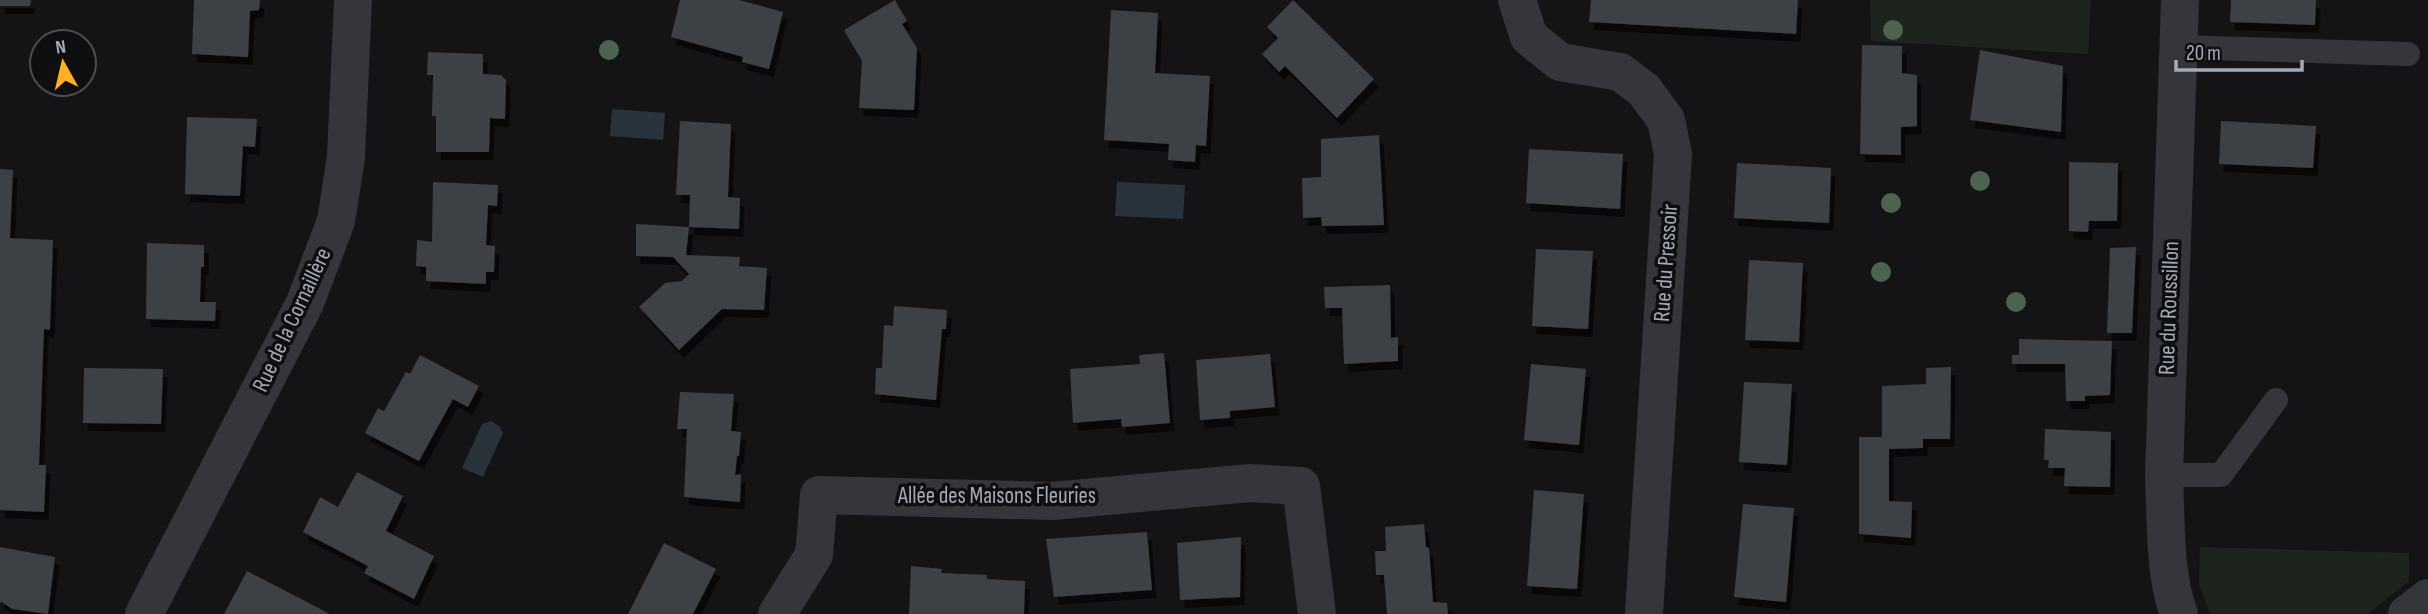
<svg xmlns="http://www.w3.org/2000/svg" width="2428" height="614" font-family="'Sofia Sans Condensed',sans-serif">
  <style>
    .green { fill: #1c241d }
    .water { fill: #29333b }
    .building { fill: #3e3f44; filter: url(#shadow) }
    .lines { fill: none; stroke-linecap: round; stroke-linejoin: round }
    .service { stroke: #35363b; stroke-width: 24 }
    .minor { stroke: #35363b; stroke-width: 38 }
    .tertiary { stroke: #35363b; stroke-width: 38 }
    .tree { fill: #4c634e }
    .labels { text-anchor: middle; dominant-baseline: central; stroke-width: 7; stroke-linejoin: round; paint-order: stroke }
    .street-label { font-size: 23px; fill: #a4abb8; stroke: #0f0f11 }
  </style>
  <defs>
    <filter id="shadow"><feDropShadow dx="4.5" dy="8" stdDeviation="0" flood-color="#0009"/></filter>
  </defs>
  <rect width="100%" height="100%" fill="#141416"/>
  <g class="green">
    <path d="M 1870,0 L 2091,0 L 2088,54 L 1871,41 Z"/>
    <path d="M 2200,547 L 2409,553 L 2409,581 L 2368,614 L 2210,614 L 2199,584 Z"/>
  </g>
  <g class="water">
    <path d="M 612,109 L 665,113 L 663,140 L 610,136 Z"/>
    <path d="M 1117,182 L 1185,185 L 1183,219 L 1115,216 Z"/>
    <path d="M 491,421 L 499,426 L 503,433 L 483,477 L 462,468 L 482,424 Z"/>
  </g>
  <g class="building">
    <path d="M 0,0 L 31,0 L 30,6 L 0,6 Z"/>
    <path d="M 194,0 L 260,0 L 259,10 L 250,11 L 248,57 L 192,54 Z"/>
    <path d="M 680,0 L 739,0 L 783,12 L 769,69 L 742,62 L 743,57 L 671,37 Z"/>
    <path d="M 895,0 L 907,21 L 902,24 L 917,48 L 914,110 L 859,108 L 862,61 L 844,30 Z"/>
    <path d="M 1293,0 L 1374,79 L 1337,118 L 1285,66 L 1279,72 L 1262,54 L 1278,38 L 1267,27 Z"/>
    <path d="M 1591,0 L 1798,0 L 1796,34 L 1589,22 Z"/>
    <path d="M 2231,0 L 2316,0 L 2315,25 L 2230,22 Z"/>
    <path d="M 1111,10 L 1158,13 L 1155,73 L 1210,76 L 1206,146 L 1196,145 L 1195,162 L 1168,160 L 1169,144 L 1104,140 Z"/>
    <path d="M 1862,45 L 1902,46 L 1902,73 L 1917,75 L 1917,126 L 1901,127 L 1901,155 L 1860,154 Z"/>
    <path d="M 1980,50 L 2063,66 L 2061,132 L 1970,120 Z"/>
    <path d="M 428,52 L 483,54 L 483,74 L 501,75 L 506,80 L 505,119 L 490,118 L 489,152 L 436,152 L 436,116 L 432,116 L 433,75 L 427,75 Z"/>
    <path d="M 187,117 L 257,119 L 255,147 L 243,146 L 240,196 L 185,194 Z"/>
    <path d="M 680,121 L 731,124 L 728,197 L 740,198 L 739,229 L 689,227 L 690,195 L 676,195 Z"/>
    <path d="M 2221,121 L 2316,126 L 2313,168 L 2219,164 Z"/>
    <path d="M 1379,135 L 1384,225 L 1322,226 L 1321,217 L 1303,218 L 1302,178 L 1321,177 L 1321,139 Z"/>
    <path d="M 1529,149 L 1623,154 L 1620,209 L 1526,203 Z"/>
    <path d="M 2069,162 L 2118,163 L 2117,221 L 2089,221 L 2088,232 L 2069,231 Z"/>
    <path d="M 1737,163 L 1831,168 L 1829,223 L 1734,218 Z"/>
    <path d="M 0,169 L 13,170 L 10,238 L 53,240 L 50,330 L 44,329 L 39,465 L 46,465 L 44,512 L 0,510 Z"/>
    <path d="M 433,182 L 498,185 L 497,206 L 488,205 L 486,245 L 495,246 L 494,272 L 486,272 L 486,284 L 426,281 L 426,267 L 416,266 L 417,240 L 432,242 Z"/>
    <path d="M 636,224 L 689,227 L 686,255 L 740,257 L 739,266 L 767,268 L 764,310 L 722,309 L 679,350 L 639,307 L 665,283 L 682,281 L 689,274 L 673,257 L 636,256 Z"/>
    <path d="M 147,243 L 204,245 L 204,267 L 201,267 L 200,302 L 216,302 L 215,321 L 146,319 Z"/>
    <path d="M 2136,247 L 2132,333 L 2107,333 L 2110,248 Z"/>
    <path d="M 1536,249 L 1593,251 L 1588,329 L 1532,326 Z"/>
    <path d="M 1749,260 L 1803,263 L 1799,342 L 1745,340 Z"/>
    <path d="M 1390,285 L 1391,338 L 1398,337 L 1398,361 L 1344,364 L 1342,308 L 1325,308 L 1324,287 Z"/>
    <path d="M 894,306 L 947,310 L 946,329 L 942,329 L 936,400 L 875,394 L 876,368 L 882,368 L 884,325 L 893,326 Z"/>
    <path d="M 2019,339 L 2112,341 L 2110,395 L 2085,396 L 2085,401 L 2066,401 L 2065,364 L 2012,364 L 2012,355 L 2019,355 Z"/>
    <path d="M 1164,353 L 1170,423 L 1122,427 L 1121,419 L 1073,423 L 1070,369 L 1140,364 L 1139,355 Z"/>
    <path d="M 1270,354 L 1275,407 L 1230,411 L 1230,418 L 1200,420 L 1196,360 Z"/>
    <path d="M 420,355 L 479,386 L 468,407 L 453,399 L 419,461 L 365,433 L 378,408 L 384,411 L 406,372 L 410,374 Z"/>
    <path d="M 1531,364 L 1586,369 L 1579,445 L 1524,440 Z"/>
    <path d="M 1951,367 L 1950,439 L 1923,439 L 1923,448 L 1889,449 L 1889,501 L 1912,502 L 1911,538 L 1859,534 L 1859,437 L 1882,437 L 1882,386 L 1926,384 L 1926,368 Z"/>
    <path d="M 84,368 L 163,369 L 161,424 L 83,423 Z"/>
    <path d="M 1744,382 L 1792,384 L 1787,465 L 1739,462 Z"/>
    <path d="M 680,392 L 734,394 L 731,431 L 741,432 L 739,456 L 737,456 L 735,475 L 741,474 L 740,502 L 684,497 L 687,429 L 677,429 Z"/>
    <path d="M 2045,429 L 2111,432 L 2110,487 L 2064,486 L 2065,468 L 2048,468 L 2049,460 L 2044,460 Z"/>
    <path d="M 357,472 L 403,496 L 386,531 L 434,556 L 414,599 L 364,573 L 368,566 L 303,532 L 320,497 L 338,507 Z"/>
    <path d="M 1534,490 L 1584,494 L 1577,589 L 1527,586 Z"/>
    <path d="M 1743,504 L 1794,508 L 1786,602 L 1734,597 Z"/>
    <path d="M 1424,524 L 1426,547 L 1429,548 L 1433,602 L 1447,603 L 1448,614 L 1387,614 L 1384,575 L 1376,575 L 1375,551 L 1386,551 L 1385,527 Z"/>
    <path d="M 1147,532 L 1152,590 L 1054,597 L 1046,539 Z"/>
    <path d="M 1241,537 L 1240,597 L 1180,600 L 1177,543 Z"/>
    <path d="M 664,543 L 716,569 L 693,614 L 628,614 Z"/>
    <path d="M 0,547 L 55,557 L 48,614 L 12,609 L 2,602 L 0,603 Z"/>
    <path d="M 911,566 L 942,569 L 941,573 L 987,575 L 987,579 L 1025,581 L 1024,614 L 909,614 Z"/>
    <path d="M 247,571 L 330,614 L 224,614 Z"/>
  </g>
  <g class="lines">
    <g class="service">
      <path d="M 2178,47 L 2408,54"/>
      <path d="M 2164,475 L 2221,475 L 2276,400"/>
    </g>
    <g class="minor">
      <path d="M 1517,0 L 1529,37 L 1560,62 L 1620,72 L 1644,90 L 1666,120 L 1673,154 L 1644,614"/>
      <path d="M 777,614 L 814,555 L 819,495 L 1052,501 L 1250,483 L 1301,486 L 1317,614"/>
    </g>
    <g class="tertiary">
      <path d="M 144,614 L 305,303 L 336,221 L 346,157 L 353,0"/>
      <path d="M 2179,614 C 2164,576 2166,516 2164,475 L 2180,0"/>
      <path d="M 2407,614 L 2428,598"/>
    </g>
  </g>
  <g class="tree">
    <circle cx="1893" cy="30" r="10"/>
    <circle cx="609" cy="50" r="10"/>
    <circle cx="1980" cy="181" r="10"/>
    <circle cx="1891" cy="203" r="10"/>
    <circle cx="1881" cy="272" r="10"/>
    <circle cx="2016" cy="302" r="10"/>
  </g>
  <g class="labels">
    <g class="street-label">
      <text transform="translate(1666 263) rotate(-86)">Rue du Pressoir</text>
      <text transform="translate(2169 308) rotate(-88)">Rue du Roussillon</text>
      <text transform="translate(292 320) rotate(-65)">Rue de la Cornaillère</text>
      <text x="997" y="496">Allée des Maisons Fleuries</text>
    </g>
  </g>
  <g transform="translate(63 63) rotate(352)"><circle r="33" fill="#0f0f11" stroke="#4b4d54" stroke-width="2"/>
  <path d="M0-5L12 26L0 18L-12 26Z" fill="#ffb123"/>
  <text y="-10" font-size="19" font-weight="bold" text-anchor="middle" fill="#a4abb8">N</text>
  </g>
  <path d="M2176 60v10h126v-10" fill="none" stroke="#a4abb8" stroke-width="3.5"/>
  <text x="2186" y="60" font-size="21" fill="#a4abb8" stroke="#0f0f11" stroke-width="5" paint-order="stroke">20 m</text>
</svg>
